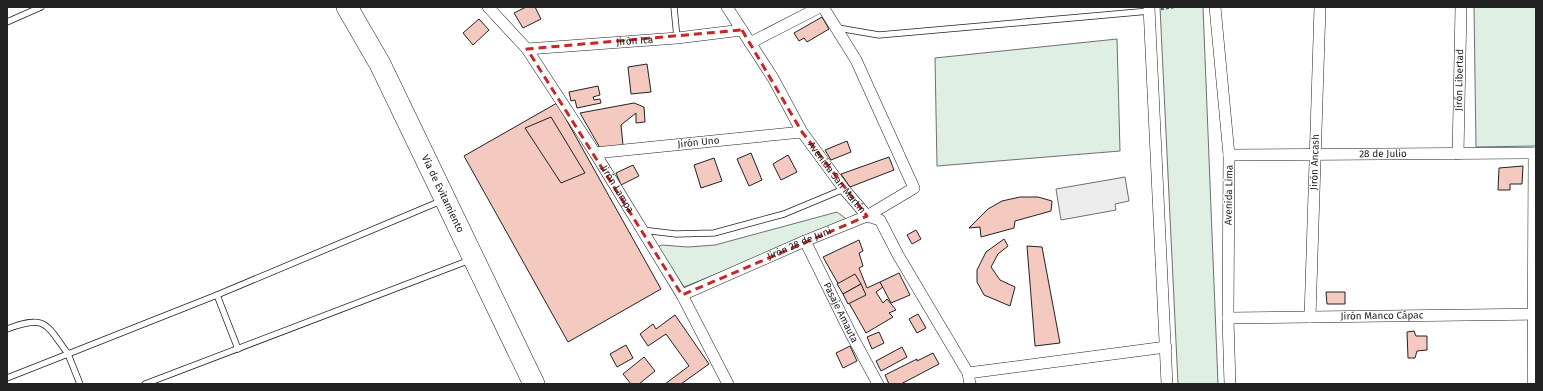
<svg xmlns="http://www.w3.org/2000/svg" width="1543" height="391" font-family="'Fira Sans',sans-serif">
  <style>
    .green { fill: #e0efe3; stroke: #6f6f6f }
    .parking { fill: #ededed; stroke: #6f6f6f }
    .building { fill: #f3c9c0; stroke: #222 }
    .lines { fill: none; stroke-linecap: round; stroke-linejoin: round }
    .lane-casing { stroke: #222; stroke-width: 7 }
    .street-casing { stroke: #222; stroke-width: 12 }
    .highway-casing { stroke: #222; stroke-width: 22 }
    .path { stroke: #646464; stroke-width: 2.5; stroke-dasharray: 3 2; stroke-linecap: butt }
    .lane { stroke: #fff; stroke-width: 5.5 }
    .street { stroke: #fff; stroke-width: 11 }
    .highway { stroke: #fff; stroke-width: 21 }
    .marked { fill: none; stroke: #c62828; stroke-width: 3; stroke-dasharray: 8 5; stroke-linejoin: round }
    .labels { text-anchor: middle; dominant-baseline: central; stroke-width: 3; stroke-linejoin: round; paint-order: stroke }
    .street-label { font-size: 10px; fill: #222; stroke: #fff }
  </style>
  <rect width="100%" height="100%" fill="#fff"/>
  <g class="green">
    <path d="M 1160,7 L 1203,7 L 1218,384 L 1178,384 Z"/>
    <path d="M 1474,7 L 1536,7 L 1536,146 L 1476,147 Z"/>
    <path d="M 1117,39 L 1120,151 L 937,166 L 935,58 Z"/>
    <path d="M 837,212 L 849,221 L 684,287 L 657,247 L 662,245 L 688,247 L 715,245 Z"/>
  </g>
  <path class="parking" d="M 1125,177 L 1129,201 L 1115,204 L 1116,210 L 1061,220 L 1056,189 Z"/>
  <g class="building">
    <path d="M 526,7 L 535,7 L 541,19 L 523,28 L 514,13 Z"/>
    <path d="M 822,17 L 829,29 L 807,42 L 804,38 L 799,41 L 794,33 Z"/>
    <path d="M 479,19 L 489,30 L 473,45 L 463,33 Z"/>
    <path d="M 647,64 L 651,92 L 631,94 L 628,67 Z"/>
    <path d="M 598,86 L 600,95 L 593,97 L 594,100 L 600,99 L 601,103 L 577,108 L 575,100 L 571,101 L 569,92 Z"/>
    <path d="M 557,103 L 661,289 L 568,342 L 464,156 Z"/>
    <path d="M 634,103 L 644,107 L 645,122 L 636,123 L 636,113 L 621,125 L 623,145 L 600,148 L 580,113 Z"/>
    <path d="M 551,117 L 585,173 L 561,183 L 525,128 Z"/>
    <path d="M 847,141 L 851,152 L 831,160 L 825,150 Z"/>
    <path d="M 751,153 L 762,180 L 749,186 L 737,159 Z"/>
    <path d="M 788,155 L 797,172 L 781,180 L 773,164 Z"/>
    <path d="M 889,157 L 894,170 L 850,187 L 841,174 Z"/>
    <path d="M 714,158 L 722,181 L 701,188 L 694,165 Z"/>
    <path d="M 633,165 L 639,176 L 621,185 L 616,173 Z"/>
    <path d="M 1523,166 L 1522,184 L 1510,184 L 1510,190 L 1498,190 L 1499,168 Z"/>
    <path d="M 1020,197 L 1038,197 L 1052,201 L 1051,211 L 1015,221 L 1014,228 L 981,237 L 980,227 L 969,228 L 988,209 L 1002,201 Z"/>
    <path d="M 916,230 L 921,239 L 912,244 L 907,235 Z"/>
    <path d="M 1004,239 L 1008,246 L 998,254 L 991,267 L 1000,280 L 1015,287 L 1010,306 L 984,295 L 977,282 L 977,270 L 986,252 Z"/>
    <path d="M 859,240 L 863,251 L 859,253 L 863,266 L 859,268 L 867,288 L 880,282 L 883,287 L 876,292 L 883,303 L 887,299 L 896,310 L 889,313 L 893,317 L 866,333 L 823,257 Z"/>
    <path d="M 1027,246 L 1042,247 L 1060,343 L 1035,346 Z"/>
    <path d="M 899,273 L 910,295 L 891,303 L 880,282 Z"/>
    <path d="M 855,274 L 861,284 L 843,294 L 837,284 Z"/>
    <path d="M 861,284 L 866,295 L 848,304 L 843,294 Z"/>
    <path d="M 1326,292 L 1345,292 L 1345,304 L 1327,304 Z"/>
    <path d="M 918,314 L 926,328 L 917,333 L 909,319 Z"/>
    <path d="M 675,315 L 709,364 L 681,384 L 665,384 L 689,366 L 666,334 L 648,346 L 640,334 L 653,324 L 656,329 Z"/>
    <path d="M 1414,331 L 1416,336 L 1427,336 L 1427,350 L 1417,351 L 1415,358 L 1408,358 L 1407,332 Z"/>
    <path d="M 879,332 L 884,343 L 872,349 L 867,337 Z"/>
    <path d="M 626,345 L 633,358 L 617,367 L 610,354 Z"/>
    <path d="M 850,346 L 857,361 L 843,368 L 836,353 Z"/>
    <path d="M 902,347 L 907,357 L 881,371 L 876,361 Z"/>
    <path d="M 933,353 L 939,364 L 901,384 L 889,384 L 885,375 L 917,359 L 917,361 Z"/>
    <path d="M 644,357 L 655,371 L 639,384 L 631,384 L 623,374 Z"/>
  </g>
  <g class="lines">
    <defs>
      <g id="lane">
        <path d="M 674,7 L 677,38"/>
        <path d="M 7,22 L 41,7"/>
        <path d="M 838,28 L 879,35 L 1150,11"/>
        <path d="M 642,230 L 676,234 L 714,233 L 784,214 L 844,189"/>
        <path d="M 217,295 L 238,349"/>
        <path d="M 7,329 C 46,314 46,324 68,354 L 7,378"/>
        <path d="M 80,384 L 68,354 L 217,295 L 441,201"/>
        <path d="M 145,384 L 470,260"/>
      </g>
      <g id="street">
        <path id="s1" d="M 488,7 L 527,49 L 595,153 L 682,295 L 728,384"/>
        <path id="s2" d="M 727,7 L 773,78 L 802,132 L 844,189 L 867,216 L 880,220 L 898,255 L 968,373 L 970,384"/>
        <path d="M 1149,7 L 1167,384"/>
        <path d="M 1215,7 L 1229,155 L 1228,318 L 1230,384"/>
        <path d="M 750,43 L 820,7"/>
        <path id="s3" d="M 527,49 L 677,38 L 742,30"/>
        <path id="s4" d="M 595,153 L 802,132"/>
        <path id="s5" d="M 1458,154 L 1461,7"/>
        <path id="s6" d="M 1229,155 L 1536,153"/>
        <path id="s7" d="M 805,241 L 852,336 L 878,384"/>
        <path id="s8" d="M 682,295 L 805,241 L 867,216 L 914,188 L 856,60 L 823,7"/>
        <path id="s9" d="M 1310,317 L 1320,7"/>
        <path id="s10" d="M 1228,318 L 1536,314"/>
        <path d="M 968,373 L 1166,347"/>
        <path d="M 1533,384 L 1534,153"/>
      </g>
      <g id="highway">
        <path id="s11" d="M 347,7 L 380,64 L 534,384"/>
      </g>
    </defs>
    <use href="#lane" class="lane-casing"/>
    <use href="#street" class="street-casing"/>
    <use href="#highway" class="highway-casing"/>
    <path class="path" d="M 1161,9 L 1174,7"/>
    <use href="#lane" class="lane"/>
    <use href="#street" class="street"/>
    <use href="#highway" class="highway"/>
  </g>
  <path class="marked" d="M 742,30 L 802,132 L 867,216 L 682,295 L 527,49 Z"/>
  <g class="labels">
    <g class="street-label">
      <text stroke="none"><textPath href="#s3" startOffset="108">Jirón Ica</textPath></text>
      <text stroke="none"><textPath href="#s5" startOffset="74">Jirón Libertad</textPath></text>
      <text stroke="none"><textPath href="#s4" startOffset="104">Jirón Uno</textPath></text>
      <text stroke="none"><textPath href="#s6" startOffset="154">28 de Julio</textPath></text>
      <text stroke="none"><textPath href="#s9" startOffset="155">Jirón Ancash</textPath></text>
      <text stroke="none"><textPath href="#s2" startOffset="203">Avenida San Martín</textPath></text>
      <text stroke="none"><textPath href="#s1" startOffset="224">Jirón Lampa</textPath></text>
      <text stroke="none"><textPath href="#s11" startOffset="210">Vía de Evitamiento</textPath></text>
      <text transform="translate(1229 195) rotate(-89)">Avenida Lima</text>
      <text stroke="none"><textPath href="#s8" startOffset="128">Jirón 28 de Juni</textPath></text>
      <text stroke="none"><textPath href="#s7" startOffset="80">Pasaje Amauta</textPath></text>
      <text stroke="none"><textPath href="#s10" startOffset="154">Jirón Manco Cápac</textPath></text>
    </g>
  </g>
  <rect width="1543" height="391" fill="none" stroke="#222222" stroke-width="16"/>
</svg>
